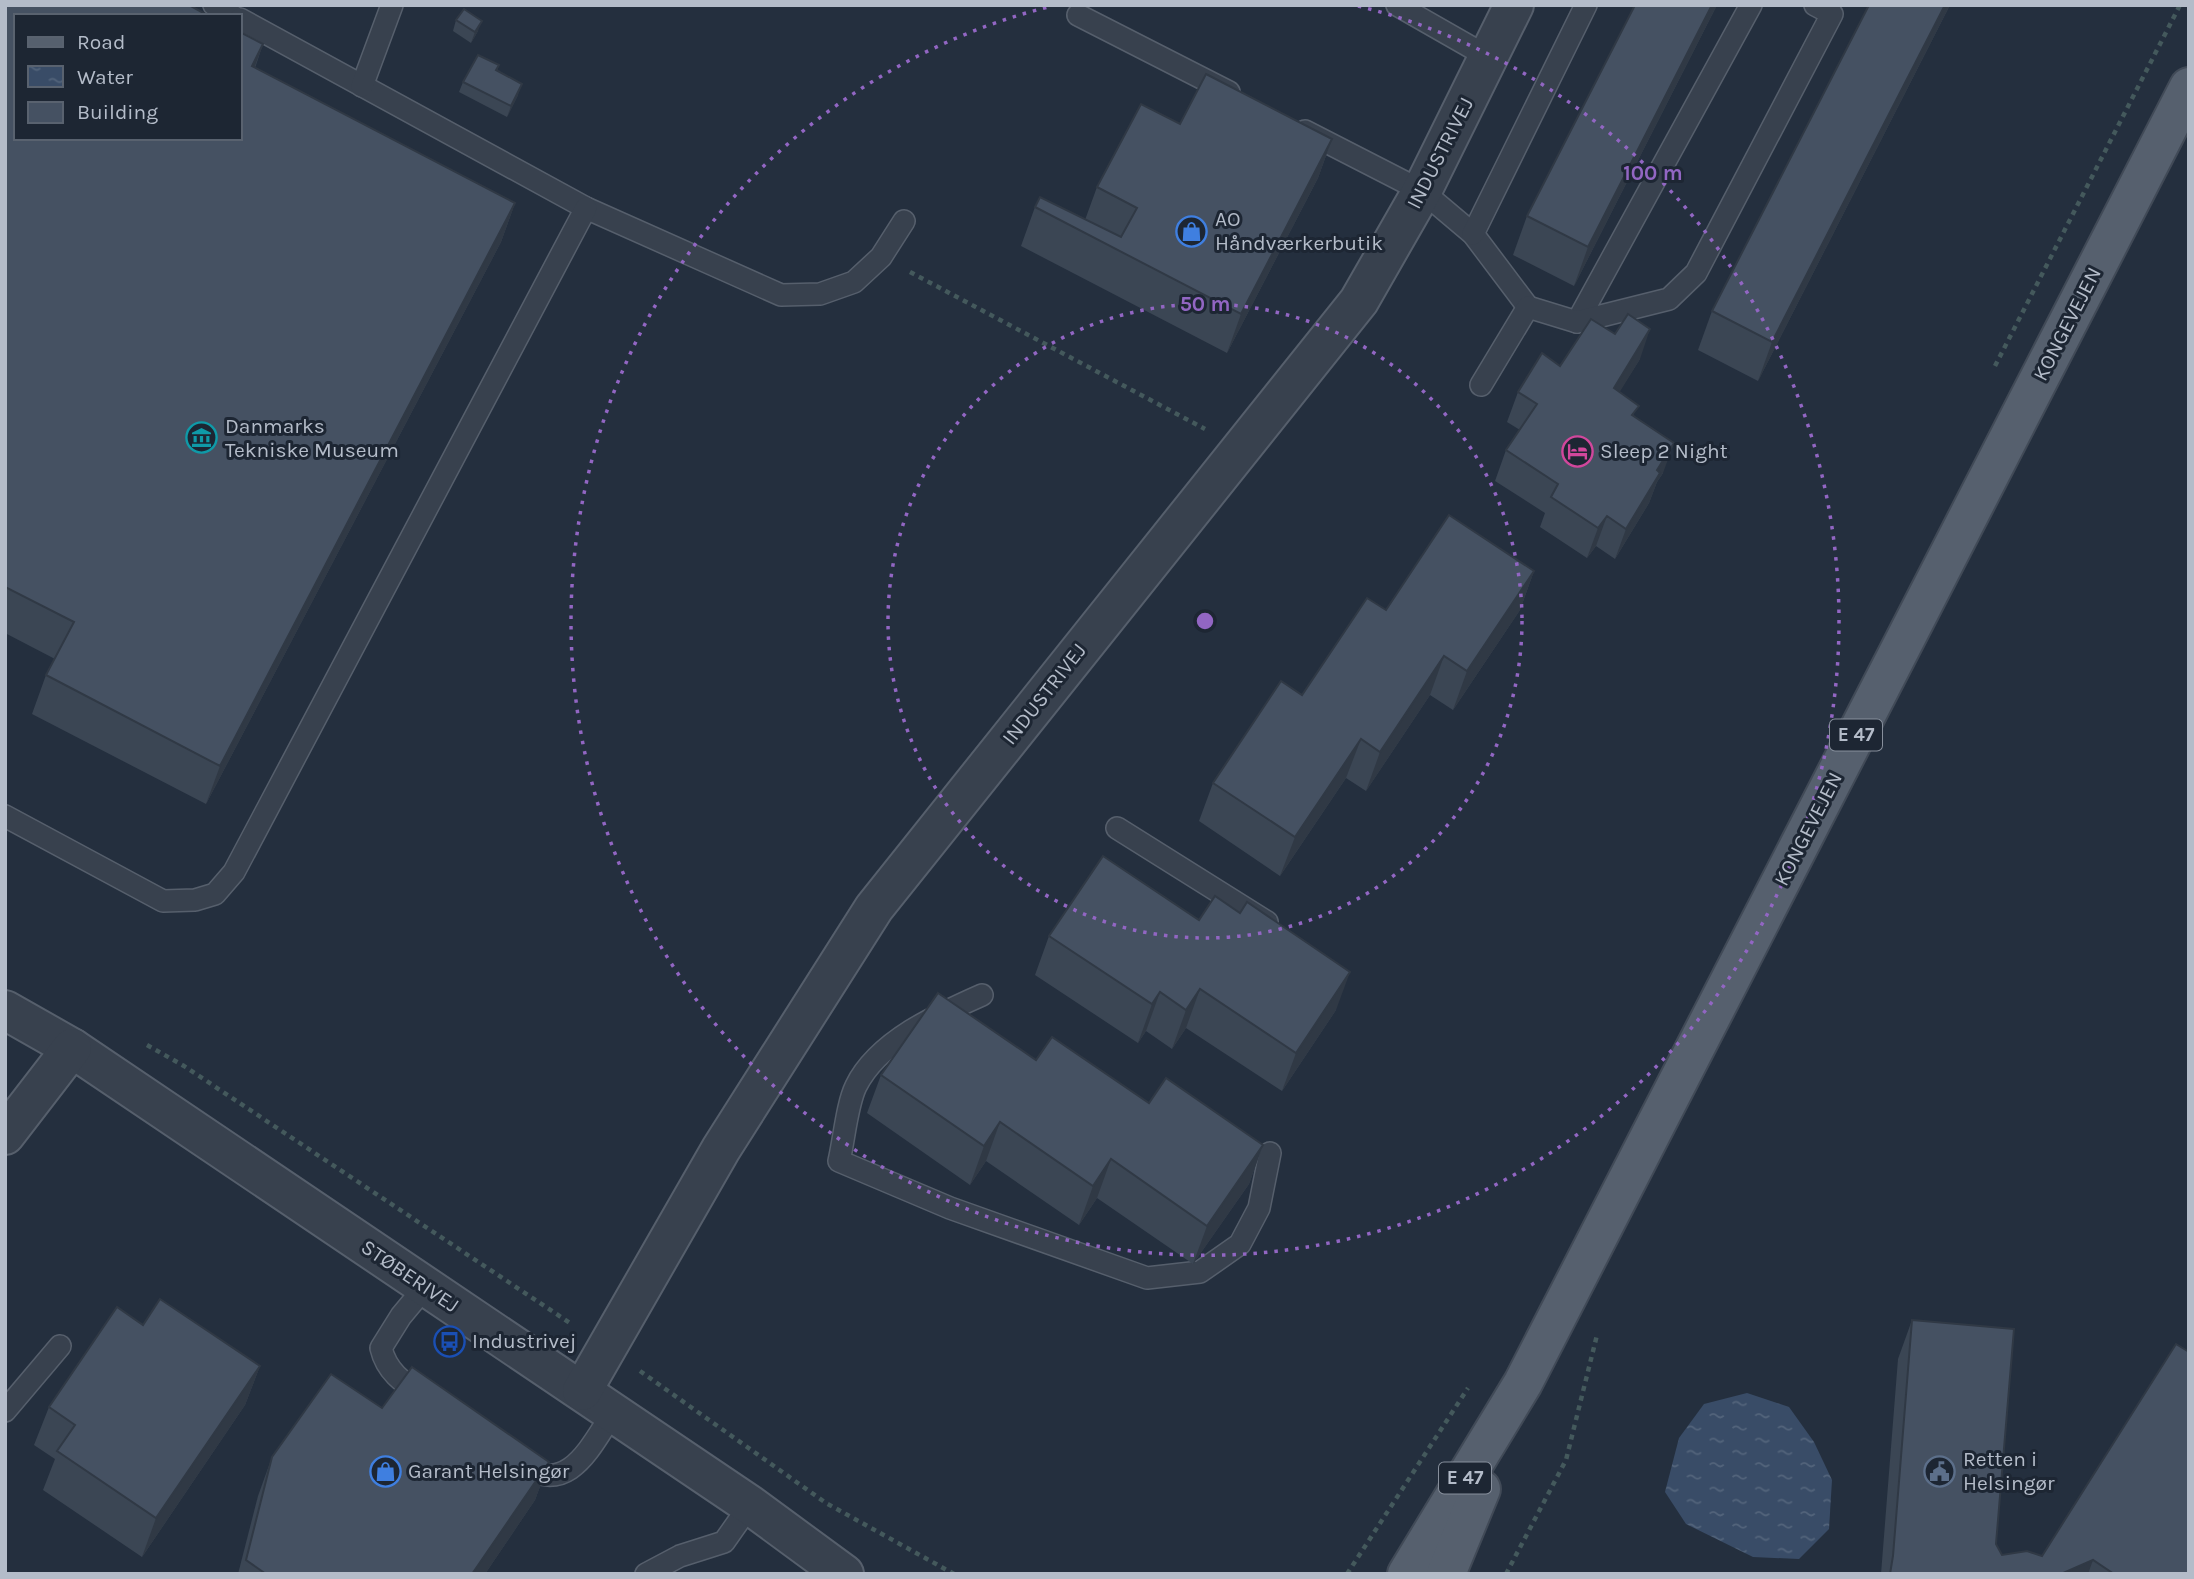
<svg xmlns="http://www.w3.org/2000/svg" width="2194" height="1579" font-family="Karla,sans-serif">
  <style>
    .water { fill: url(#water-ripples) }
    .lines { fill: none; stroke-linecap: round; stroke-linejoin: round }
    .lane-casing { stroke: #565f6c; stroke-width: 24 }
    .street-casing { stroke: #565f6c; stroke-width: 42 }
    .primary-casing { stroke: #414a57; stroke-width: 42 }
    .path { stroke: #44595c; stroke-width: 4.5; stroke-dasharray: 5 5; stroke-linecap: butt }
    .lane { stroke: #38414e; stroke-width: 21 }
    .street { stroke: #38414e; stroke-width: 38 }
    .primary { stroke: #56606e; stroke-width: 38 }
    .wall { fill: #3b4654 }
    .shaded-wall { fill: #303945 }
    .building { fill: #455162; stroke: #303945; stroke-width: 2 }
    .ring { fill: none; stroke: #9266c3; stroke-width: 3.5; stroke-dasharray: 3.5 7 }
    .labels { text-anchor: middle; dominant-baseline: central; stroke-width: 6; stroke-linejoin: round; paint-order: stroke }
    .shield { fill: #1d2633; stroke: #878f9c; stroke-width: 2 }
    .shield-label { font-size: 19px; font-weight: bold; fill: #b4bcc9 }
    .street-label { font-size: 21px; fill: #b4bcc9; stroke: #1d2633 }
    .poi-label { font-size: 21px; fill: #b4bcc9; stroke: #1d2633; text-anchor: start }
    .centre { fill: #9266c3; stroke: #1d2633; stroke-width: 3.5 }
    .ring-label { font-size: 21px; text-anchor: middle; font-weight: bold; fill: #9266c3; stroke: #1d2633; stroke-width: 6; stroke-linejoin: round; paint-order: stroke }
  </style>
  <defs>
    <pattern id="water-ripples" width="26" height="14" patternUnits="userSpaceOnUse" patternTransform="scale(1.75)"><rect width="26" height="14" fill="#394c67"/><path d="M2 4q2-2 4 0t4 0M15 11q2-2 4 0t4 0" fill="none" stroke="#53647b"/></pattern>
  </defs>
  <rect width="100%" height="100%" fill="#242f3e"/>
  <path class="water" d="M 1747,1393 L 1789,1407 L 1814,1442 L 1832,1480 L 1829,1529 L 1799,1559 L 1753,1557 L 1686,1524 L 1665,1492 L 1679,1438 L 1704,1404 Z"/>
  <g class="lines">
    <defs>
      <g id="lane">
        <path d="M 214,5 L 233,16"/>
        <path d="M 1397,5 L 1488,57"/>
        <path d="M 1078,15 L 1229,92"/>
        <path d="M 240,19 L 586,208 L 781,295 L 820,294 L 854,282 L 881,257 L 904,221"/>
        <path d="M 362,86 L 392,5"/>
        <path d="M 1305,131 L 1422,191 L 1473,234 L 1528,307"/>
        <path d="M 1473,234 L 1586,5"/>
        <path d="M 1577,322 L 1751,5"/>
        <path d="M 1481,385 L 1528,307 L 1577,322 L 1669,299 L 1696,273 L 1832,14 L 1815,5"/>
        <path d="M 5,816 L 163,901 L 195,900 L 215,894 L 234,872 L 586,208"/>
        <path d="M 1117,828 L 1267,922"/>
        <path d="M 982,995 C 939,1014 878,1041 856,1086 C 847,1104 844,1140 839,1161 L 950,1208 L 1147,1278 L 1200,1272 L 1240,1244 L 1259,1208 L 1270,1153"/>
        <path d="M 425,1397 C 404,1383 387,1373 381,1348 L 401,1316 L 426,1286"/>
        <path d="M 5,1411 L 60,1346"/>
        <path d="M 520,1464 C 568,1498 590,1447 613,1413"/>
        <path d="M 646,1574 L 680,1556 L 724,1542 L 750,1505"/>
      </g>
      <g id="street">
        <path d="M 5,1010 L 72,1048 L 750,1505 L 844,1574"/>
        <path d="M 5,1135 L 72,1048"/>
        <path d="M 582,1391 L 721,1149 L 874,908 L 1359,301 L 1422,191 L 1514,5"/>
      </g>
      <g id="primary">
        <path d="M 1407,1574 L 1523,1383 L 2189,87"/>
        <path d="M 1446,1574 L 1481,1489"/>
      </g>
    </defs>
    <use href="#lane" class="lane-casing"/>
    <use href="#street" class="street-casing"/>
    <use href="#primary" class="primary-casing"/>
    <g class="path">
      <path d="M 910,272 L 1205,429"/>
      <path d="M 1995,366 L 2180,5"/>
      <path d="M 147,1045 L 184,1066 L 573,1325"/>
      <path d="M 640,1371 L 826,1503 L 954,1574"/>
      <path d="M 1347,1574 L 1468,1388"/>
      <path d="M 1506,1574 L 1566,1460 L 1597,1335"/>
    </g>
    <use href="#lane" class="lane"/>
    <use href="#street" class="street"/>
    <use href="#primary" class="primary"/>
  </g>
  <g class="wall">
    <path d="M 5,5 L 240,32 L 263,44 L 255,68 L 515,203 L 501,242 L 206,804 L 32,714 L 46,675 L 55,659 L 5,633 Z"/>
    <path d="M 1635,5 L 1717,5 L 1574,286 L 1513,255 L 1527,216 Z"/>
    <path d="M 1869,5 L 1950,5 L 1758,381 L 1698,350 L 1712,311 Z"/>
    <path d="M 456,20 L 478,31 L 471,43 L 453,31 Z"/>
    <path d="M 499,65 L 497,71 L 518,95 L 507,117 L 459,92 L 463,82 Z"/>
    <path d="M 1180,124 L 1332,139 L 1318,178 L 1227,353 L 1021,246 L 1035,207 L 1085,220 L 1097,187 Z"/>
    <path d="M 1640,359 L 1619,392 L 1635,417 L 1663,473 L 1657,482 L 1649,503 L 1615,559 L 1596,546 L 1587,558 L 1540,527 L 1545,513 L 1495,481 L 1506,450 L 1520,430 L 1507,422 L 1518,392 Z"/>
    <path d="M 1534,571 L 1520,610 L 1453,710 L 1430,695 L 1366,791 L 1346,778 L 1280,876 L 1199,821 L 1213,783 L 1386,610 Z"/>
    <path d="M 1049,936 L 1336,1010 L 1282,1091 L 1186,1028 L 1172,1049 L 1146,1031 L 1138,1043 L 1035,975 Z"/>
    <path d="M 1036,1060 L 1263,1145 L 1249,1184 L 1193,1264 L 1097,1198 L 1079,1225 L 986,1161 L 970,1185 L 867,1113 L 881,1075 Z"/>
    <path d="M 1912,1320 L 1996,1544 L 2002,1555 L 2042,1556 L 2189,1352 L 2189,1574 L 1881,1574 L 1898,1359 Z"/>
    <path d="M 143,1325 L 260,1366 L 245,1405 L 142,1557 L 43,1490 L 55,1459 L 34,1445 L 49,1407 Z"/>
    <path d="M 382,1408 L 549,1462 L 535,1500 L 485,1574 L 238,1574 L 258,1496 L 272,1457 Z"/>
  </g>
  <g class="shaded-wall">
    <path d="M 1712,5 L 1717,5 L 1574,286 L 1588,247 Z"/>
    <path d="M 1945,5 L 1950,5 L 1758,381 L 1772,342 Z"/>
    <path d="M 482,21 L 478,31 L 471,43 L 475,32 Z"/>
    <path d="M 263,44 L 249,83 L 252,66 Z"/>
    <path d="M 522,84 L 518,95 L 507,117 L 511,106 Z"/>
    <path d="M 1332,139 L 1318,178 L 1227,353 L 1241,314 Z"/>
    <path d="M 515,203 L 501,242 L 206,804 L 220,766 Z"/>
    <path d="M 1650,329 L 1640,359 L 1603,419 L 1614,388 Z"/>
    <path d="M 1674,443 L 1663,473 L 1657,482 L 1649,503 L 1615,559 L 1626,529 L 1657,470 Z"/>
    <path d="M 1607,516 L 1596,546 L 1587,558 L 1598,528 Z"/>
    <path d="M 1534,571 L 1520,610 L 1453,710 L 1467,671 Z"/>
    <path d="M 1444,656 L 1430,695 L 1366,791 L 1380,752 Z"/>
    <path d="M 1361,739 L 1346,778 L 1280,876 L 1295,837 Z"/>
    <path d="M 1350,972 L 1336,1010 L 1282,1091 L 1296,1053 Z"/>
    <path d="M 1200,989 L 1186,1028 L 1172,1049 L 1186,1010 Z"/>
    <path d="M 1160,992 L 1146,1031 L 1138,1043 L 1152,1004 Z"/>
    <path d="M 1000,1122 L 986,1161 L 970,1185 L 984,1146 Z"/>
    <path d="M 1263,1145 L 1249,1184 L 1193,1264 L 1207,1226 Z"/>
    <path d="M 1111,1159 L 1097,1198 L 1079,1225 L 1093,1186 Z"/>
    <path d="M 260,1366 L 245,1405 L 142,1557 L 156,1518 Z"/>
    <path d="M 549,1462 L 535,1500 L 485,1574 L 472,1574 Z"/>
    <path d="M 2093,1560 L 2088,1574 L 2061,1574 Z"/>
  </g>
  <g class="building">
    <path d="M 5,5 L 189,5 L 209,16 L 16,16 L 16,138 L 240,138 L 240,32 L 263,44 L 252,66 L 515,203 L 220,766 L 46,675 L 74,622 L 5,587 Z"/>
    <path d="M 1635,5 L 1712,5 L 1588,247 L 1527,216 Z"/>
    <path d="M 1869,5 L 1945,5 L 1772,342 L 1712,311 Z"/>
    <path d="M 464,9 L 482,21 L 475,32 L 456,20 Z"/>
    <path d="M 478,55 L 499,65 L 496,70 L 522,84 L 511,106 L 463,82 Z"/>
    <path d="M 1206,74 L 1332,139 L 1241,314 L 1035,207 L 1040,197 L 1121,237 L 1137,208 L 1097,187 L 1141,104 L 1180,124 Z"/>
    <path d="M 1628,314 L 1650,329 L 1614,388 L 1639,406 L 1632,415 L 1674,443 L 1657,470 L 1660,473 L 1626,529 L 1607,516 L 1598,528 L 1551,497 L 1558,484 L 1506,450 L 1537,404 L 1518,392 L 1542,353 L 1560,366 L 1591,319 L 1615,334 Z"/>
    <path d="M 1449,515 L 1534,571 L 1467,671 L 1444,656 L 1380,752 L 1361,739 L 1295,837 L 1213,783 L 1281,681 L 1302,695 L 1367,598 L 1386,610 Z"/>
    <path d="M 1103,856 L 1199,920 L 1215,896 L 1240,913 L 1247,902 L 1350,972 L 1296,1053 L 1200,989 L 1186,1010 L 1160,992 L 1152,1004 L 1049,936 Z"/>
    <path d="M 938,993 L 1036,1060 L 1052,1037 L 1149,1103 L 1166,1078 L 1263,1145 L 1207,1226 L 1111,1159 L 1093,1186 L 1000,1122 L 984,1146 L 881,1075 Z"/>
    <path d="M 160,1299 L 260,1366 L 156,1518 L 57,1451 L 75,1425 L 49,1407 L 117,1307 L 143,1325 Z"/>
    <path d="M 1912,1320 L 2014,1329 L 1996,1544 L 2002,1555 L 2027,1551 L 2042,1556 L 2176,1344 L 2189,1352 L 2189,1574 L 2114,1574 L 2093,1560 L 2061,1574 L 1890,1574 L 1893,1556 Z"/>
    <path d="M 412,1367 L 549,1462 L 472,1574 L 266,1574 L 246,1560 L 272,1457 L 331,1374 L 382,1408 Z"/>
  </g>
  <g class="ring">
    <circle cx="1205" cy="621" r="317"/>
    <path d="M1358 6A634 634 0 1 1 1052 6"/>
  </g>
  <defs>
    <symbol id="shop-ring" viewBox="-11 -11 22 22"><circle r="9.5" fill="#1d2633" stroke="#3f7fe0" stroke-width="1.5"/><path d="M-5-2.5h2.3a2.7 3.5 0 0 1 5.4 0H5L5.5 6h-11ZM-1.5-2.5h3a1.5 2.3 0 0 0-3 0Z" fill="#3f7fe0"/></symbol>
    <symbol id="museum-ring" viewBox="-11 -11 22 22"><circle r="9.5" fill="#1d2633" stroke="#0f9aa8" stroke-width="1.5"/><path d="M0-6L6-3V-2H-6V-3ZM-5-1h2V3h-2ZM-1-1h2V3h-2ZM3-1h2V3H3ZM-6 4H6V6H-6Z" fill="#0f9aa8"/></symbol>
    <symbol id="hotel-ring" viewBox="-11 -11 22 22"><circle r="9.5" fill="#1d2633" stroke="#d1479c" stroke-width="1.5"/><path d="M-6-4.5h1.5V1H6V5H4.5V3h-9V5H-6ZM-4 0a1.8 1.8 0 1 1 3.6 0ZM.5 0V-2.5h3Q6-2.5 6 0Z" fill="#d1479c"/></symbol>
    <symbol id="bus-ring" viewBox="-11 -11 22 22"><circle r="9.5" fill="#1d2633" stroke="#1a4fb4" stroke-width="1.5"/><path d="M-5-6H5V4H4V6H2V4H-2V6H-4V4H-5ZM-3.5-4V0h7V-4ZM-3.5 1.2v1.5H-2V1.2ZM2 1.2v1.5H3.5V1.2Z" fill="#1a4fb4"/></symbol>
    <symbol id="civic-ring" viewBox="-11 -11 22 22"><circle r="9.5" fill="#1d2633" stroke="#5c6f8a" stroke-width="1.5"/><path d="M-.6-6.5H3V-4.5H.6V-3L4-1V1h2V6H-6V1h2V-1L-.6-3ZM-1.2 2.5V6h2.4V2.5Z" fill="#5c6f8a"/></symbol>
  </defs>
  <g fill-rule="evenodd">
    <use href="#shop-ring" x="1174" y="214" width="35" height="35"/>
    <use href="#museum-ring" x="184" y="420" width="35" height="35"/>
    <use href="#hotel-ring" x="1560" y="434" width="35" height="35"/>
    <use href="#bus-ring" x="432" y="1324" width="35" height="35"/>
    <use href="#shop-ring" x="368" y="1454" width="35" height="35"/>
    <use href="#civic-ring" x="1922" y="1454" width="35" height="35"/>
  </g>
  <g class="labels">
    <g class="shield">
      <rect x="1830" y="719.5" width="52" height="31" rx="5"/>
      <rect x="1439" y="1462.5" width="52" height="31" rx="5"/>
    </g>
    <g class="shield-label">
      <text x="1856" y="735">E 47</text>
      <text x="1465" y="1478">E 47</text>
    </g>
    <g class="street-label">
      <text transform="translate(1440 153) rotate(-63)">INDUSTRIVEJ</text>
      <text transform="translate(2067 324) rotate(-63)">KONGEVEJEN</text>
      <text transform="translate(1044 694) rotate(-52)">INDUSTRIVEJ</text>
      <text transform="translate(1808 829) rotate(-63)">KONGEVEJEN</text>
      <text transform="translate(410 1276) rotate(34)">STØBERIVEJ</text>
    </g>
    <g class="poi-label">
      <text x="1215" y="219">AO<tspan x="1215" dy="24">Håndværkerbutik</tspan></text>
      <text x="225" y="426">Danmarks<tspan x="225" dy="24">Tekniske Museum</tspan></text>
      <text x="1600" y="451">Sleep 2 Night</text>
      <text x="472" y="1341">Industrivej</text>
      <text x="1963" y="1459">Retten i<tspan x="1963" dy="24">Helsingør</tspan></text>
      <text x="408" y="1471">Garant Helsingør</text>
    </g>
  </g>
  <circle cx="1205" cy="621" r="10" class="centre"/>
  <g class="ring-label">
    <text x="1653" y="180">100 m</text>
    <text x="1205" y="311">50 m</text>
  </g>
  <rect width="2194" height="1579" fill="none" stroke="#b4bcc9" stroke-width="14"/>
  <rect x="14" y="14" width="228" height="126" fill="#1d2633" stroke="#59626f" stroke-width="2"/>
  <rect x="28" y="37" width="35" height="10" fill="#56606e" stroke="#59626f" stroke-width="2"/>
  <text x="77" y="49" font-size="21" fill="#b4bcc9">Road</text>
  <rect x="28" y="66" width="35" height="21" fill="url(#water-ripples)" stroke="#59626f" stroke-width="2"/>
  <text x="77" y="84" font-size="21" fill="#b4bcc9">Water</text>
  <rect x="28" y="102" width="35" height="21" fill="#455162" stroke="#59626f" stroke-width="2"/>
  <text x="77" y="119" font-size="21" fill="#b4bcc9">Building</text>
</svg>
